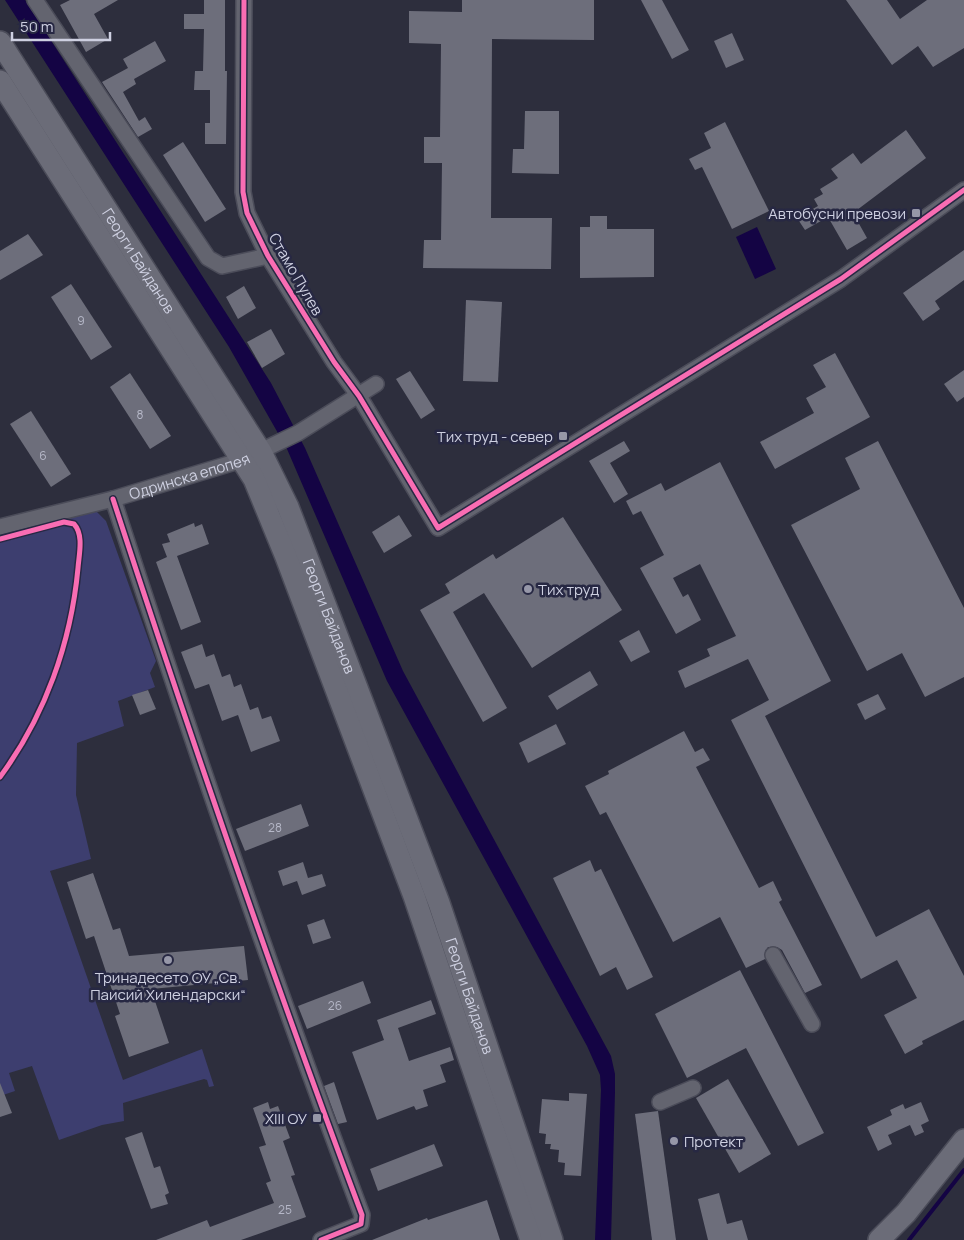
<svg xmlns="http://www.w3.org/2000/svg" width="964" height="1240" font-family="Manrope,sans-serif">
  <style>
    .green { fill: #3d3e6f }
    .water { fill: #140444 }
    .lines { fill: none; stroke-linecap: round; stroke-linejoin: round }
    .stream { stroke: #140444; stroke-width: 4 }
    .building { fill: #6d6e7b }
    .street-casing { stroke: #4b4c59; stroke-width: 18 }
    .secondary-casing { stroke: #4b4c59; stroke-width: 24 }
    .street { stroke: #63646f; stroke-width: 15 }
    .secondary { stroke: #6b6c78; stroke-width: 21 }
    .cycleway-casing { stroke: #272843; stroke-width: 8 }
    .cycleway { stroke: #f96db3; stroke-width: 5 }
    .poi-dot { fill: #9697a8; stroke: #272843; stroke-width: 2 }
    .labels { text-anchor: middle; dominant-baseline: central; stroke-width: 5; stroke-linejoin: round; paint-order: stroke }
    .number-label { font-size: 12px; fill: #b6b8c8 }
    .poi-label { font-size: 15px; fill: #ced0e1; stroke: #272843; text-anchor: end }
    .street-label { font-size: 15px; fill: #ced0e1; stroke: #272843 }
  </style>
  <rect width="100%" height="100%" fill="#2d2e3d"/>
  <path class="green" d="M 96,511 L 106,521 L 156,661 L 150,673 L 155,687 L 118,701 L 124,726 L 77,743 L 76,795 L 91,859 L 50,871 L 123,1080 L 202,1049 L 214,1086 L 209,1087 L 207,1080 L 204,1079 L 123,1103 L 124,1121 L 102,1125 L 59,1140 L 32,1066 L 9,1073 L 15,1091 L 0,1096 L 0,537 Z"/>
  <g class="water">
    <path d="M 5,0 L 25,0 L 271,383 L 305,448 L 403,671 L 611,1056 L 615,1074 L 615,1092 L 611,1240 L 595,1240 L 601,1090 L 600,1075 L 587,1046 L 387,681 L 287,449 L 229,347 Z"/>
    <path d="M 757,227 L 776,269 L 755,279 L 736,237 Z"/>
  </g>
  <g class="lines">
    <path class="stream" d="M 909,1240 L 964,1170"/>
  </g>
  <g class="building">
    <path d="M 70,0 L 118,0 L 94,14 L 108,39 L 86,52 L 60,5 Z"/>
    <path d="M 204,0 L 225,0 L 225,71 L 227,71 L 226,144 L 205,144 L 205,123 L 210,123 L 210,90 L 194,90 L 195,71 L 203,71 L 204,29 L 184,29 L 184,14 L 204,14 Z"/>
    <path d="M 462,0 L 594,0 L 594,40 L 492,39 L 491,218 L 552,218 L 551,269 L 423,268 L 424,240 L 441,240 L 442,163 L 424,163 L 424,137 L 440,137 L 441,44 L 409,43 L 409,11 L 462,12 Z"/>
    <path d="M 641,0 L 662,0 L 689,50 L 672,59 Z"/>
    <path d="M 846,0 L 887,0 L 900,19 L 927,0 L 964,0 L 964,48 L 933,67 L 918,46 L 892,65 Z"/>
    <path d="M 732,33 L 744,60 L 726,68 L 714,41 Z"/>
    <path d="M 155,41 L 166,61 L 134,79 L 136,84 L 123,92 L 139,121 L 145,117 L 152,129 L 138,137 L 102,82 L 128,68 L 123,59 Z"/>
    <path d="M 525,111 L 559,111 L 559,174 L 512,173 L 513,149 L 524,149 Z"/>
    <path d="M 725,122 L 769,211 L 732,229 L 702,167 L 695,170 L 689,159 L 711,148 L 704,133 Z"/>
    <path d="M 906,130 L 926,158 L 853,213 L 867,238 L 847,250 L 828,217 L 805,230 L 797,218 L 818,206 L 814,199 L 823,194 L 820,189 L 838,178 L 831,169 L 853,153 L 861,164 Z"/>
    <path d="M 183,142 L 226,209 L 205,222 L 163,155 Z"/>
    <path d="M 590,216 L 607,216 L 607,229 L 654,229 L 654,277 L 580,278 L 580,227 L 590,227 Z"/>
    <path d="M 28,234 L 43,255 L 0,280 L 0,251 Z"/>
    <path d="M 964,250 L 964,280 L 935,301 L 940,309 L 923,321 L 903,293 Z"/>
    <path d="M 71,284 L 112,347 L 91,360 L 51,297 Z"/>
    <path d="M 244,286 L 256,308 L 238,319 L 226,297 Z"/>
    <path d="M 466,300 L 502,302 L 498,382 L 463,381 Z"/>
    <path d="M 271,329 L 285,354 L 262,368 L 247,342 Z"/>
    <path d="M 835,353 L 870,417 L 775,469 L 760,442 L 814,413 L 806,398 L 826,387 L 813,365 Z"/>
    <path d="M 964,370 L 964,397 L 957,402 L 944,384 Z"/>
    <path d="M 410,371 L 435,410 L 421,419 L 396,379 Z"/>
    <path d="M 130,373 L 171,436 L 150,449 L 110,387 Z"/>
    <path d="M 31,411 L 71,474 L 51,487 L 10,424 Z"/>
    <path d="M 624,441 L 630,451 L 610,463 L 628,494 L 614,503 L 589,461 Z"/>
    <path d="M 878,441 L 964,608 L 964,677 L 925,697 L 902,653 L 867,671 L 791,525 L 860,489 L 845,458 Z"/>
    <path d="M 720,462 L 831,681 L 765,716 L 876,937 L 929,909 L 964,976 L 964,1020 L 922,1041 L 923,1044 L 905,1054 L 884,1015 L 917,998 L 897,960 L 861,979 L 731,720 L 769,700 L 748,659 L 685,688 L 678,671 L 710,656 L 707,649 L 736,636 L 700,564 L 673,578 L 683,597 L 688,594 L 701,620 L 676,634 L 640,568 L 664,555 L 641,511 L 633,515 L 626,501 L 661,483 L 665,491 Z"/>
    <path d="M 399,515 L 412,536 L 384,553 L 372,532 Z"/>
    <path d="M 563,517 L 622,610 L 532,668 L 484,593 L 453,612 L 507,708 L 483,722 L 420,610 L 450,593 L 445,584 L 493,554 L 496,559 Z"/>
    <path d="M 194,523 L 195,527 L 202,524 L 209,544 L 177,556 L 201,622 L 181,630 L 156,562 L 167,557 L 162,544 L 170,542 L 167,534 Z"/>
    <path d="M 639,630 L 650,652 L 631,662 L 619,641 Z"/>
    <path d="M 202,644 L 206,657 L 214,654 L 222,677 L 230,674 L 234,687 L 241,684 L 250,710 L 258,707 L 262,719 L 271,716 L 280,741 L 251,752 L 238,715 L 222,721 L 209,684 L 195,689 L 181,652 Z"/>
    <path d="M 590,671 L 598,685 L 557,710 L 548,696 Z"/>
    <path d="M 148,690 L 156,709 L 140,715 L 132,695 Z"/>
    <path d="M 878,694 L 886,709 L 865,720 L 857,704 Z"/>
    <path d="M 556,724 L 566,744 L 528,763 L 519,743 Z"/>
    <path d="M 684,731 L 695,752 L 703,748 L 710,760 L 696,767 L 759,888 L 773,881 L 782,900 L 779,902 L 822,985 L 805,993 L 782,950 L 777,947 L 768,947 L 765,951 L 765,959 L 746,968 L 720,917 L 673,942 L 606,812 L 600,815 L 585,786 L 609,774 L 608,771 Z"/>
    <path d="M 301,804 L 309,826 L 245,851 L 236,829 Z"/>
    <path d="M 590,860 L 595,872 L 601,869 L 653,977 L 627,990 L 616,967 L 600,976 L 553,878 Z"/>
    <path d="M 303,862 L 308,878 L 322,874 L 326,886 L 302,895 L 297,881 L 283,886 L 278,871 Z"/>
    <path d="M 93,873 L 113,930 L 120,928 L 129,956 L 244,946 L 248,980 L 151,989 L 169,1043 L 129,1057 L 115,1016 L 120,1014 L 94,936 L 86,939 L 67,882 Z"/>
    <path d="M 324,919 L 331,938 L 313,944 L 307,925 Z"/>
    <path d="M 740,970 L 824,1133 L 798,1146 L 746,1048 L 687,1078 L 655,1014 Z"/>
    <path d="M 363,981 L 371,1003 L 307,1029 L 298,1006 Z"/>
    <path d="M 431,1000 L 436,1014 L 398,1028 L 409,1061 L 450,1047 L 454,1060 L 440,1065 L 446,1082 L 423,1090 L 428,1106 L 416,1110 L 414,1106 L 377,1120 L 352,1052 L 384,1040 L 377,1020 Z"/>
    <path d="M 728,1079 L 771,1154 L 739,1173 L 696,1098 Z"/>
    <path d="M 334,1082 L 347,1122 L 338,1124 L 324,1086 Z"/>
    <path d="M 0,1083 L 12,1113 L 0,1117 Z"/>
    <path d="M 569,1093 L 587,1094 L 581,1176 L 564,1175 L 565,1163 L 558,1162 L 559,1150 L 550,1149 L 551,1144 L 545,1144 L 546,1134 L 539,1133 L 542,1099 L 569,1101 Z"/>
    <path d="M 268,1102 L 270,1109 L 278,1106 L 290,1138 L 283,1141 L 295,1175 L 291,1176 L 306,1217 L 241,1240 L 156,1240 L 207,1220 L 210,1227 L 274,1203 L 266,1183 L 271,1181 L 259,1147 L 266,1145 L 253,1108 Z"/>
    <path d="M 921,1102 L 929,1121 L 921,1125 L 924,1132 L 915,1136 L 910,1125 L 888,1135 L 892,1144 L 878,1151 L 867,1127 L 892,1115 L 890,1110 L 903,1104 L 905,1109 Z"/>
    <path d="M 658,1111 L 676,1240 L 652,1240 L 635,1114 Z"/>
    <path d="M 142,1132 L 154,1168 L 160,1166 L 169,1193 L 165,1195 L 168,1204 L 151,1209 L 125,1138 Z"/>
    <path d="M 434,1144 L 443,1166 L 378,1191 L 370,1169 Z"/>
    <path d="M 719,1193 L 727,1224 L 742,1220 L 748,1240 L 708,1240 L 698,1199 Z"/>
    <path d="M 487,1200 L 500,1240 L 372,1240 L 427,1218 L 428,1220 Z"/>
  </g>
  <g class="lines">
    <defs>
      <g id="street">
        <path d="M 35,0 L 208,258 L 222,266 L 268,256"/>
        <path d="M 244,0 L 243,192 L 247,213 L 268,256 L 334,362 L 359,396 L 438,528 L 841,279 L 964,190"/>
        <path d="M 113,499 C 191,739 273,978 362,1215 L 361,1224 L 321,1240"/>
        <path id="s1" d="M 0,527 L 113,499 L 242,460 L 298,433 L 376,384"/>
        <path d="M 773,955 L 812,1024"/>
        <path d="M 660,1102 L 693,1088"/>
      </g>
      <g id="secondary">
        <path id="s2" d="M 0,42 L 261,452 L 288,507 L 439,903 L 552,1240"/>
        <path d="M 0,81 L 254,479 L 286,557 L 414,896 L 531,1240"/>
        <path d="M 879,1240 L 906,1213 L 964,1140"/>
      </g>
    </defs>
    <use href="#street" class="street-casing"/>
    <use href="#secondary" class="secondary-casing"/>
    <use href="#street" class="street"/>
    <use href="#secondary" class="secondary"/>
    <defs>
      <g id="cycleway">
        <path d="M 244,0 L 243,192 L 247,213 L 268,256 L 334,362 L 359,396 L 438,528 L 841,279 L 964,190"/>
        <path d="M 113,499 C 191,739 273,978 362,1215 L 361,1224 L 321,1240"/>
        <path d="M 0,539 L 64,522 L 74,524 C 84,535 79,554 78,568 C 71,643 45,716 0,777"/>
      </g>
    </defs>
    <use href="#cycleway" class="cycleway-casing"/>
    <use href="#cycleway" class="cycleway"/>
  </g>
  <g class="poi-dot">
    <rect x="911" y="208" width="10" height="10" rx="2.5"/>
    <rect x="558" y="431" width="10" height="10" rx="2.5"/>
    <circle cx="528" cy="589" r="5"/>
    <circle cx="168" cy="960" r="5"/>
    <rect x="312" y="1113" width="10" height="10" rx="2.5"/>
    <circle cx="674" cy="1141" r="5"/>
  </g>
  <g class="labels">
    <g class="number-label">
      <text x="81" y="320">9</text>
      <text x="140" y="414">8</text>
      <text x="43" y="455">6</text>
      <text x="275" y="827">28</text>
      <text x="335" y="1005">26</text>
      <text x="285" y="1209">25</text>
    </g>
    <g class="poi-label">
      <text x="906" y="213">Автобусни превози</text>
      <text x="553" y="436">Тих труд - север</text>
      <text x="538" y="589" text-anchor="start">Тих труд</text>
      <text x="168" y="977" text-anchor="middle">Тринадесето ОУ „Св.<tspan x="168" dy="17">Паисий Хилендарски“</tspan></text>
      <text x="307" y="1118">XIII ОУ</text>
      <text x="684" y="1141" text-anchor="start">Протект</text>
    </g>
    <g class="street-label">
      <text stroke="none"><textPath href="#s2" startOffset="259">Георги Байданов</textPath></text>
      <text transform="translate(296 274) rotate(60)">Стамо Пулев</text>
      <text stroke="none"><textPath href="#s1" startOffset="196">Одринска епопея</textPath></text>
      <text stroke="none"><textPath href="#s2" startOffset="664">Георги Байданов</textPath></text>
      <text stroke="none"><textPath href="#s2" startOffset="1069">Георги Байданов</textPath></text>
    </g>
  </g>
  <path d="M12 32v8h98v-8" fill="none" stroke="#ced0e1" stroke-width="2.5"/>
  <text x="20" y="32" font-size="15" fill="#ced0e1" stroke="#272843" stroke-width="4" paint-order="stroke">50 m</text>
</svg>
